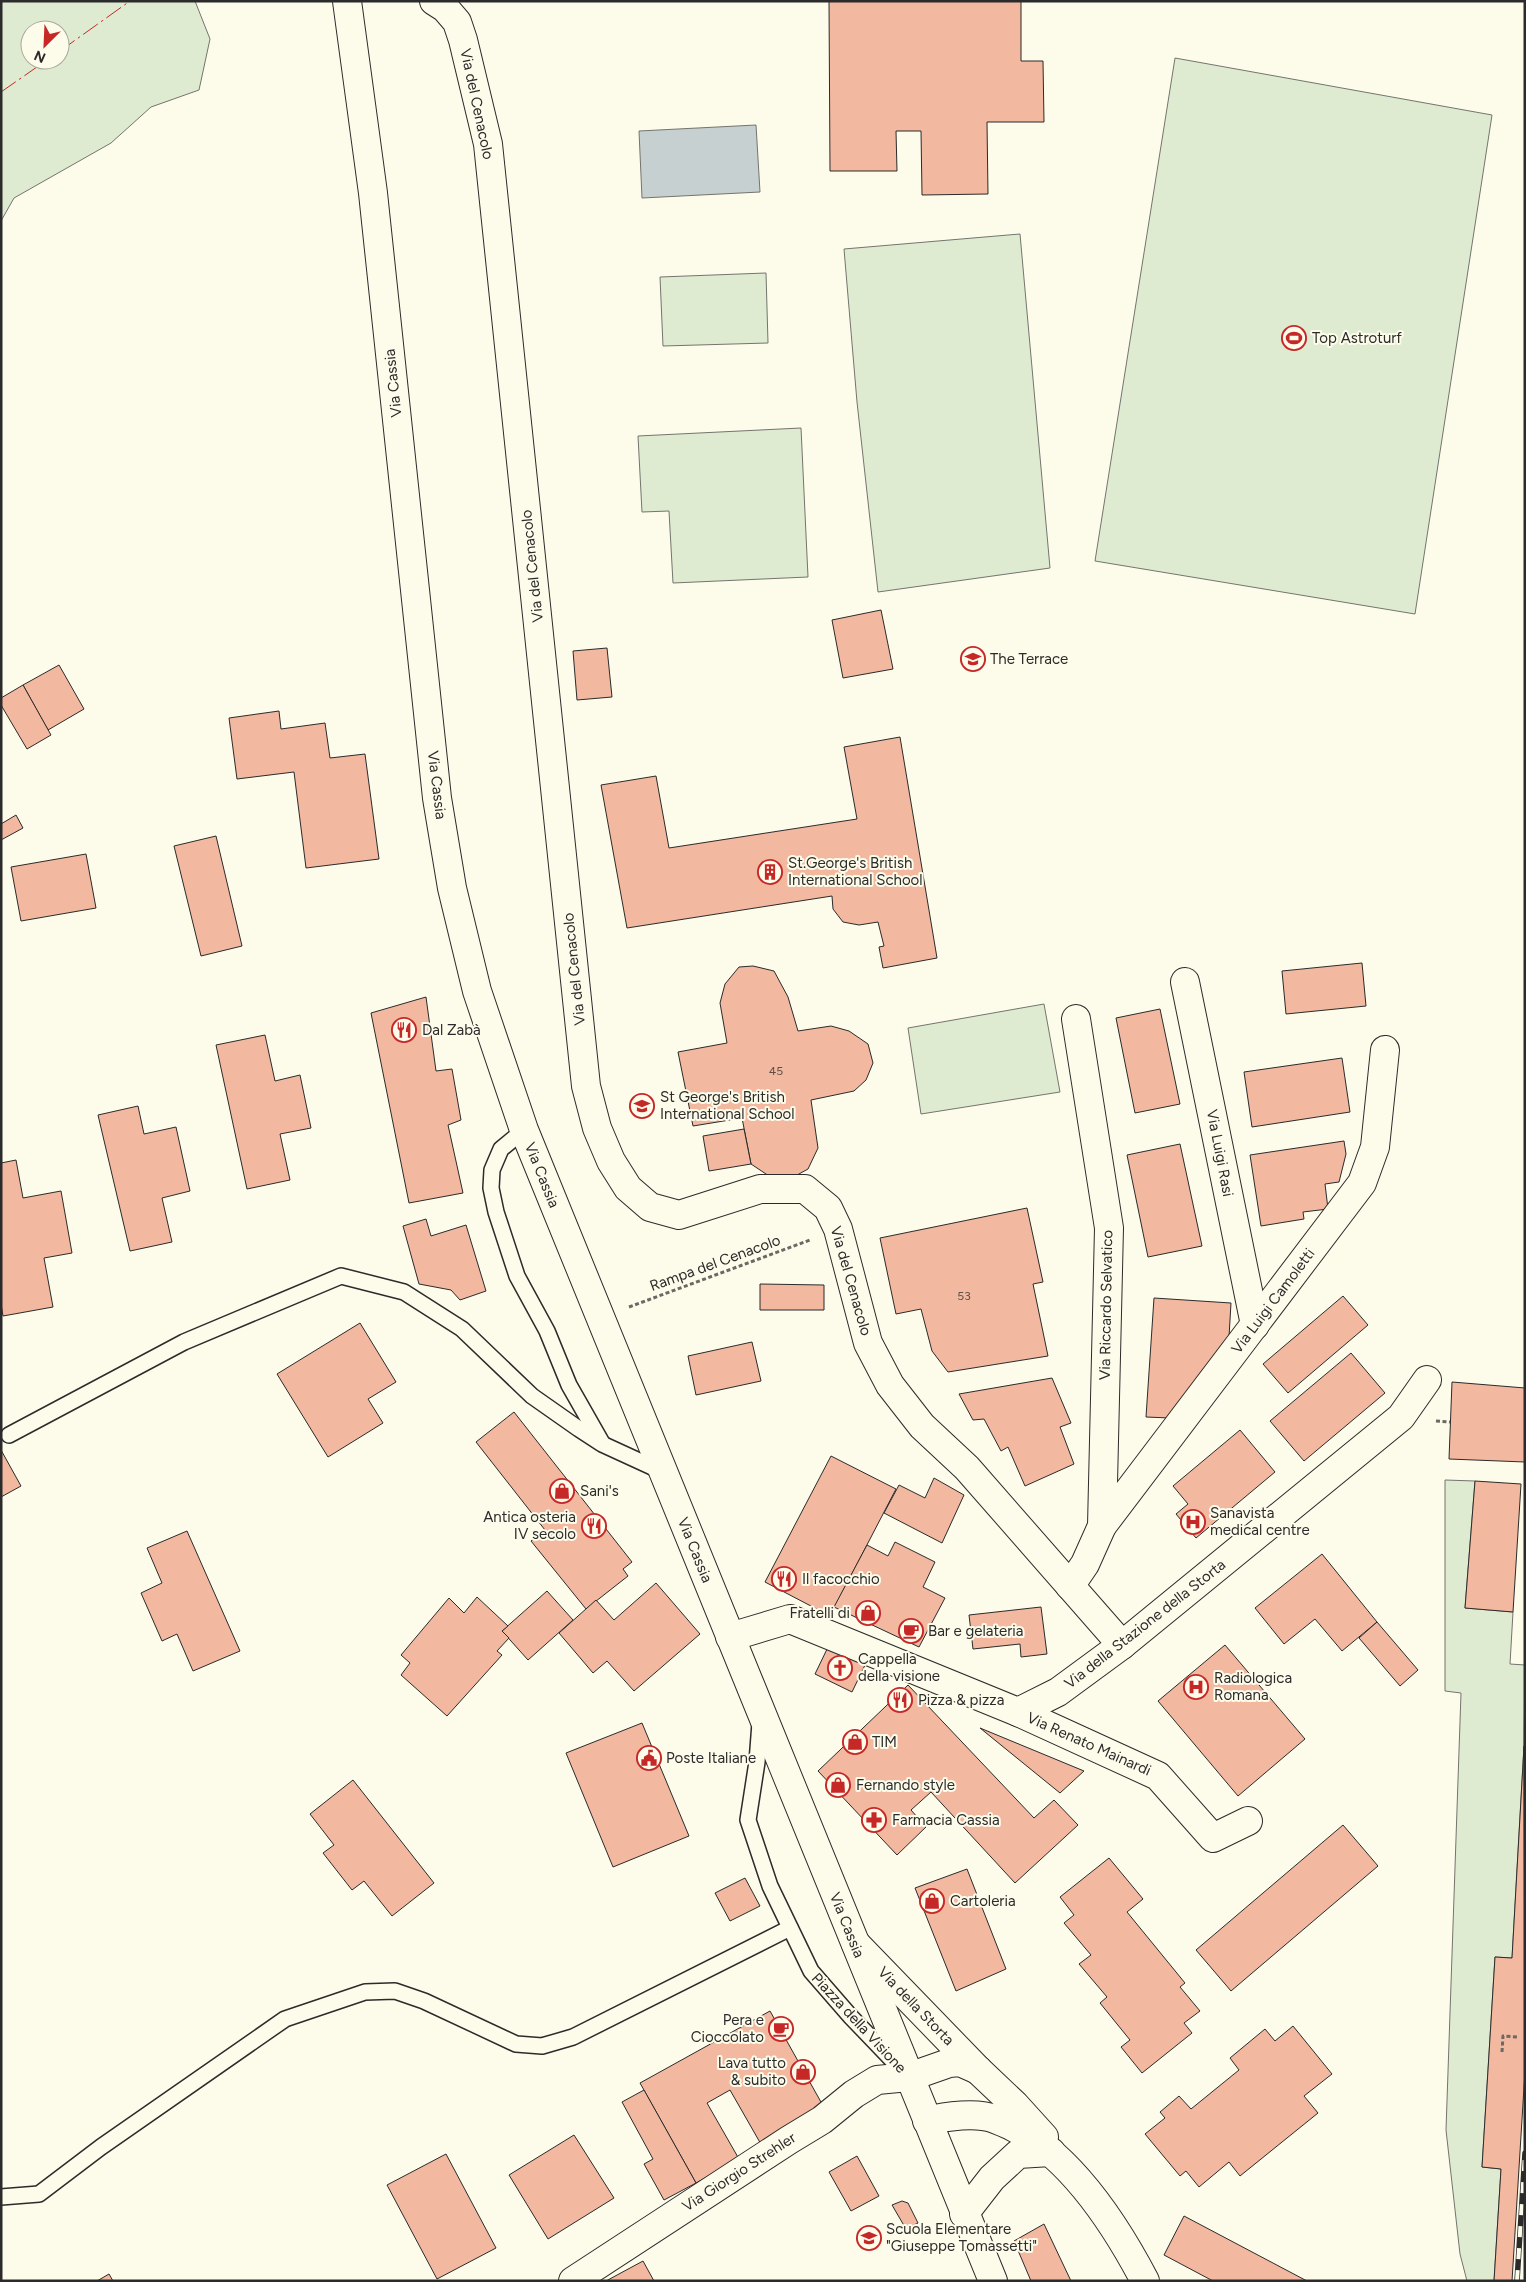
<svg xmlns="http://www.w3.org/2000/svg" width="1526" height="2282" font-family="Figtree,sans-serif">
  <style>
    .green { fill: #deebd1; stroke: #74746e; fill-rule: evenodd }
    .water { fill: #c7d0d0; stroke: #74746e }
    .building { fill: #f2b8a0; stroke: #2b2b2b }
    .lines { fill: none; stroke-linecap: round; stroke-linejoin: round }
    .service-casing { stroke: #2b2b2b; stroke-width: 18 }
    .minor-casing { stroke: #2b2b2b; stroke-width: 30 }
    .secondary-casing { stroke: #2b2b2b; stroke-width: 30 }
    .primary-casing { stroke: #2b2b2b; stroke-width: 30 }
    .path { stroke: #6a6964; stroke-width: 3; stroke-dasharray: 4 2.5; stroke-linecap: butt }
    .service { stroke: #fdfbea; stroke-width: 15 }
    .minor { stroke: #fdfbea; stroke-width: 28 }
    .secondary { stroke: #fdfbea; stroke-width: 28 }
    .primary { stroke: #fdfbea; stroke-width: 28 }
    .rail-casing { stroke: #2b2b2b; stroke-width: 5.5 }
    .rail { stroke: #fdfbea; stroke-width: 4; stroke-dasharray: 11; stroke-linecap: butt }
    .power { stroke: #c62828; stroke-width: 1; stroke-dasharray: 18 4 2.5 4; stroke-linecap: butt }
    .labels { text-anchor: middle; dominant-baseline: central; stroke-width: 4; stroke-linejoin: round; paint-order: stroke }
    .number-label { font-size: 12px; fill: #5d4e48 }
    .street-label { font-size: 15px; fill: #2b2b2b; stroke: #fdfbea }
    .poi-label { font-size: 15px; fill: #2b2b2b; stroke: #fdfbea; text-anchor: start }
  </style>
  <rect width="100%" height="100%" fill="#fdfbea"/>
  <g class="green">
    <path d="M 1,1 L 195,1 L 210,39 L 199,90 L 151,107 L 111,143 L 14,198 L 1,221 ZM 30,30 L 60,30 L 60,60 L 30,60 Z"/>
    <path d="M 1175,58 L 1492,115 L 1415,614 L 1095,561 Z"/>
    <path d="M 1020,234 L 1050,568 L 878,592 L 857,402 L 844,249 Z"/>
    <path d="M 766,273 L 768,343 L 663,346 L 660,277 Z"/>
    <path d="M 801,428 L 808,577 L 673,583 L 669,511 L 642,512 L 638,436 Z"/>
    <path d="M 1044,1004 L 1060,1092 L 921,1114 L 908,1028 Z"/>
    <path d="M 1445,1480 L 1475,1481 L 1465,1608 L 1513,1612 L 1510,1664 L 1525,1665 L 1524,1746 L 1512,1958 L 1495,1957 L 1482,2167 L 1501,2169 L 1494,2281 L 1467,2281 L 1460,2254 L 1446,2130 L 1461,1693 L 1445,1691 Z"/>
  </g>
  <path class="water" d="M 756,125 L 760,192 L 642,198 L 639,131 Z"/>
  <g class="building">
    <path d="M 829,1 L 1021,1 L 1021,61 L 1043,61 L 1044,122 L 987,122 L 988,194 L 922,195 L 921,131 L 896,131 L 897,171 L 830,171 Z"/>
    <path d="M 881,610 L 893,669 L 843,678 L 832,620 Z"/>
    <path d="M 607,648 L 612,697 L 577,700 L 573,651 Z"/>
    <path d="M 59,665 L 84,709 L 48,730 L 23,685 Z"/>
    <path d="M 23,685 L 51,735 L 27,749 L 1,705 L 1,698 Z"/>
    <path d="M 279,711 L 281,729 L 325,723 L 330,758 L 365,754 L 379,859 L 306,868 L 294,772 L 237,779 L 229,718 Z"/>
    <path d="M 900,737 L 937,958 L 883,968 L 879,947 L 884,946 L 878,922 L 859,925 L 843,922 L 833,909 L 832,896 L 627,928 L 601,785 L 656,776 L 669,848 L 857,819 L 844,747 Z"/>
    <path d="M 16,815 L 23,828 L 1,840 L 1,824 Z"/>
    <path d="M 216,836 L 242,946 L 201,956 L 174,846 Z"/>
    <path d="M 86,854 L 96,908 L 21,921 L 11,867 Z"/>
    <path d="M 1362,963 L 1366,1006 L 1286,1014 L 1282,971 Z"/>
    <path d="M 753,966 L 774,971 L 788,997 L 798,1031 L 831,1026 L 849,1031 L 868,1044 L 873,1063 L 866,1080 L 854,1091 L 811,1100 L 818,1148 L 808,1169 L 788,1180 L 769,1176 L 751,1164 L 742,1118 L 693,1126 L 678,1052 L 727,1043 L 720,1003 L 725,984 L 739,967 Z"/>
    <path d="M 426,997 L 436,1071 L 452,1069 L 461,1120 L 448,1125 L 463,1193 L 409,1203 L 371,1013 Z"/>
    <path d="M 1160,1009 L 1180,1104 L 1135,1113 L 1116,1018 Z"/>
    <path d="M 265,1035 L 275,1081 L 300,1075 L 311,1128 L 280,1134 L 290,1180 L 247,1189 L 216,1045 Z"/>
    <path d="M 1342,1058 L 1350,1112 L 1252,1127 L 1244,1072 Z"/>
    <path d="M 138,1106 L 144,1134 L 176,1127 L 190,1191 L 162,1198 L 172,1242 L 130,1251 L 98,1115 Z"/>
    <path d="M 744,1129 L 751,1164 L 709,1171 L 703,1136 Z"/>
    <path d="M 1344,1141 L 1346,1154 L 1339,1182 L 1325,1184 L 1328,1209 L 1303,1212 L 1304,1219 L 1261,1226 L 1250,1155 Z"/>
    <path d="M 1180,1144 L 1202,1246 L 1148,1257 L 1127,1155 Z"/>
    <path d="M 16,1160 L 23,1198 L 61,1191 L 72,1253 L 44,1258 L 53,1307 L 3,1316 L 1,1304 L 1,1163 Z"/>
    <path d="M 1027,1208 L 1043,1282 L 1033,1284 L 1048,1356 L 948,1372 L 932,1351 L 921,1309 L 896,1314 L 880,1238 Z"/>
    <path d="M 426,1219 L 431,1236 L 466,1225 L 486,1291 L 460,1300 L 451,1290 L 419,1284 L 403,1226 Z"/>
    <path d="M 760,1284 L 824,1285 L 824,1310 L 760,1310 Z"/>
    <path d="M 1343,1296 L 1368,1325 L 1288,1393 L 1263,1364 Z"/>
    <path d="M 1154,1298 L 1231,1303 L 1229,1337 L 1170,1418 L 1146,1417 Z"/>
    <path d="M 360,1323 L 396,1382 L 368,1399 L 383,1423 L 328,1457 L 277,1374 Z"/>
    <path d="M 752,1342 L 761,1381 L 696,1395 L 688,1356 Z"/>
    <path d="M 1351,1353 L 1385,1393 L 1304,1461 L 1270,1421 Z"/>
    <path d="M 1052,1378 L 1071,1423 L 1060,1427 L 1074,1464 L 1025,1486 L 1008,1447 L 1001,1451 L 984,1419 L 973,1420 L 959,1394 Z"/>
    <path d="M 1452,1382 L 1525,1388 L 1525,1462 L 1449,1459 Z"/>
    <path d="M 514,1412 L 632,1562 L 623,1569 L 628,1576 L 586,1609 L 531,1541 L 545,1530 L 476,1442 Z"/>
    <path d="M 1240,1430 L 1275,1472 L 1196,1538 L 1176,1514 L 1188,1504 L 1173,1486 Z"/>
    <path d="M 1,1450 L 21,1486 L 1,1497 Z"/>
    <path d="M 831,1456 L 896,1489 L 830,1616 L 765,1582 Z"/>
    <path d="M 934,1478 L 964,1495 L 942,1543 L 884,1513 L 899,1485 L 925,1498 Z"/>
    <path d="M 1475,1481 L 1521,1484 L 1513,1612 L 1465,1608 Z"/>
    <path d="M 187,1531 L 240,1651 L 193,1671 L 177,1634 L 162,1641 L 141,1593 L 162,1583 L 147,1548 Z"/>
    <path d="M 895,1542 L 935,1562 L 923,1587 L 945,1598 L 919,1647 L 834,1607 L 867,1545 L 888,1556 Z"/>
    <path d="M 1322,1554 L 1377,1622 L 1342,1651 L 1315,1619 L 1284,1644 L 1255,1608 Z"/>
    <path d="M 656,1583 L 700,1634 L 634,1691 L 607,1661 L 593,1673 L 559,1633 L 596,1600 L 614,1620 Z"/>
    <path d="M 547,1591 L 573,1620 L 528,1660 L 502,1631 Z"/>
    <path d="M 477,1597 L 508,1626 L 502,1631 L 509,1638 L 497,1651 L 502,1655 L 447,1716 L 401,1675 L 410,1663 L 401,1655 L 449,1598 L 464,1613 Z"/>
    <path d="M 1041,1607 L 1047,1654 L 1021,1657 L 1020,1644 L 973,1649 L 969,1615 Z"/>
    <path d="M 1377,1622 L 1418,1670 L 1400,1686 L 1359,1638 Z"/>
    <path d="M 829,1645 L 866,1663 L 852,1692 L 815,1674 Z"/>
    <path d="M 1225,1645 L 1305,1739 L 1238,1796 L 1158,1701 Z"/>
    <path d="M 908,1685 L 1034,1818 L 1054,1800 L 1078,1825 L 1015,1883 L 931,1792 L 911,1810 L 926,1827 L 897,1855 L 818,1771 Z"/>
    <path d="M 642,1723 L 689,1836 L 613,1867 L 566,1753 Z"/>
    <path d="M 980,1728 L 1084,1771 L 1060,1793 Z"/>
    <path d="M 1524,1746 L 1525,2071 L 1512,2281 L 1494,2281 L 1501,2169 L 1482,2167 L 1495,1957 L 1512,1958 Z"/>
    <path d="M 353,1780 L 434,1883 L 392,1916 L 364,1881 L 352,1890 L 323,1853 L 334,1845 L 310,1814 Z"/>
    <path d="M 1343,1825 L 1378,1866 L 1231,1991 L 1196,1950 Z"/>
    <path d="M 1109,1858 L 1143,1899 L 1127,1912 L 1185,1983 L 1180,1987 L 1200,2011 L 1184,2023 L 1192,2033 L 1142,2073 L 1121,2047 L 1130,2040 L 1100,2003 L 1107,1997 L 1079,1964 L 1091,1955 L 1064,1923 L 1074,1915 L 1060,1897 Z"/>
    <path d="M 967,1869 L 1006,1969 L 956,1991 L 915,1888 Z"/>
    <path d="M 745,1878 L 760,1906 L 730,1921 L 715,1893 Z"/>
    <path d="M 770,2011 L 826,2111 L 762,2146 L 730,2090 L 707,2103 L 739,2159 L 696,2183 L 640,2083 Z"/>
    <path d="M 1293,2026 L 1332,2074 L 1304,2096 L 1318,2113 L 1240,2176 L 1229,2162 L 1199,2187 L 1186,2171 L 1180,2176 L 1145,2134 L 1165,2118 L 1160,2112 L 1179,2096 L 1191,2109 L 1239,2070 L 1230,2058 L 1265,2029 L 1275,2041 Z"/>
    <path d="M 644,2090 L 696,2183 L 664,2200 L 644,2164 L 653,2159 L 622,2102 Z"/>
    <path d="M 574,2135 L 614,2198 L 548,2239 L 509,2175 Z"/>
    <path d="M 446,2154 L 496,2248 L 437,2279 L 387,2185 Z"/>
    <path d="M 857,2156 L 879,2196 L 851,2211 L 829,2172 Z"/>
    <path d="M 902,2201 L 908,2203 L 918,2223 L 906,2229 L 892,2205 Z"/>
    <path d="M 1184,2216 L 1307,2281 L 1213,2281 L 1164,2255 Z"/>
    <path d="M 1044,2224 L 1071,2281 L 1031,2281 L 1014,2241 Z"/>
    <path d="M 643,2261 L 654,2281 L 606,2281 Z"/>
    <path d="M 109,2274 L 113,2281 L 97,2281 Z"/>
  </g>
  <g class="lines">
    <defs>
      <g id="service">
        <path d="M 524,1130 L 501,1149 L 492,1170 L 491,1188 L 496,1212 L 517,1276 L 547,1331 L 569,1385 L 602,1443"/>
        <path d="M 9,1435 L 184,1342 L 341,1276 L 404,1292 L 462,1329 L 532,1396 L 579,1429 L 602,1444 L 663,1472"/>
        <path d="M 760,1723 L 757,1762 L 748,1820 L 770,1886 L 811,1971 L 851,2017 L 899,2067"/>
        <path d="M 1,2197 L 39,2194 L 101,2147 L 285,2019 L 365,1992 L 395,1991 L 424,2001 L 516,2044 L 542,2046 L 573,2037 L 790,1928"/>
      </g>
      <g id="minor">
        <path d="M 434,1 L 445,8 L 457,22 L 463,40 L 488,144 L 586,1086 L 597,1128 L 611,1161 L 628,1188 L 650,1207 L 679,1215 L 760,1189 L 805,1189 L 828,1208 L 838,1229 L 868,1343 L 890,1385 L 922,1426 L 967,1468 L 1122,1645"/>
        <path d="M 1185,982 L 1255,1325"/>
        <path d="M 1102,1526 L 1362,1183 L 1375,1147 L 1385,1050"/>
        <path d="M 1070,1586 L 1085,1564 L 1102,1526 L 1109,1228 L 1076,1019"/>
        <path d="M 730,1637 L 790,1619 L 1018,1712 L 1058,1692 L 1122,1645 L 1401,1417 L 1427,1380"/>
        <path d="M 1018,1712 L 1158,1776 L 1213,1838 L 1248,1821"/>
        <path d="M 573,2281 L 789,2140 L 822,2120 L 854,2094 L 877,2080 L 909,2077"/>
      </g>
      <g id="secondary">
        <path d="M 856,1944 L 978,2070 L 1015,2105 L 1044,2137"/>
        <path d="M 909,2077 L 949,2063 L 960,2062 L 978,2070"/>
        <path d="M 927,2121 C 946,2116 977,2112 995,2119 C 1063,2143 1113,2220 1145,2281"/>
        <path d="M 964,2214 L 992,2178 L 1018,2154 L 1051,2152"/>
      </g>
      <path id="primary" d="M 347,1 L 373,193 L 437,798 L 452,888 L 477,991 L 524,1130 L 993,2281"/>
    </defs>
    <use href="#service" class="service-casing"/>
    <use href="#minor" class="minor-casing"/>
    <use href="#secondary" class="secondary-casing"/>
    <use href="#primary" class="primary-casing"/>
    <g class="path">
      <path d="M 629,1307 L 810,1240"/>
      <path d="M 1436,1421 L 1450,1422"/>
      <path d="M 1502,2052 L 1503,2036 L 1517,2037"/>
    </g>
    <use href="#service" class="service"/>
    <use href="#minor" class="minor"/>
    <use href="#secondary" class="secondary"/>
    <use href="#primary" class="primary"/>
    <defs>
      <path id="rail" d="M 1517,2281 L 1525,2153"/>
    </defs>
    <use href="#rail" class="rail-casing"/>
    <use href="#rail" class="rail"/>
    <g class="power">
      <path d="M 60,51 L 130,1"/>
      <path d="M 1,92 L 47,60"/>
    </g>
  </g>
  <defs>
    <symbol id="stadium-ring" viewBox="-11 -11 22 22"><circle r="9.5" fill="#fdfbea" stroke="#c62828" stroke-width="1.5"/><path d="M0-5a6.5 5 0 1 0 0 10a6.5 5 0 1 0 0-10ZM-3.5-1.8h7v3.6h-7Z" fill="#c62828"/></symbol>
    <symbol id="school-ring" viewBox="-11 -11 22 22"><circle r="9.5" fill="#fdfbea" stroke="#c62828" stroke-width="1.5"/><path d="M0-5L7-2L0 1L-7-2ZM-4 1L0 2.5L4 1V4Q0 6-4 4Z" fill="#c62828"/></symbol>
    <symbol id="building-ring" viewBox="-11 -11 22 22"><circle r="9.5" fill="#fdfbea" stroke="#c62828" stroke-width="1.5"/><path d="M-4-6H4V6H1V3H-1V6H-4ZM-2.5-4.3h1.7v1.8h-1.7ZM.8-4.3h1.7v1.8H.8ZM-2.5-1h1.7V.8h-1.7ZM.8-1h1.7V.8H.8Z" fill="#c62828"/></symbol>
    <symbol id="restaurant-ring" viewBox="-11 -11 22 22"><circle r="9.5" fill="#fdfbea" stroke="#c62828" stroke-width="1.5"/><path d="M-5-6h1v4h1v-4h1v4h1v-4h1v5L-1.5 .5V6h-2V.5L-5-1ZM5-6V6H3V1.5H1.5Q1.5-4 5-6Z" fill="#c62828"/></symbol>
    <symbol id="shop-ring" viewBox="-11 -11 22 22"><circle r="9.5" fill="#fdfbea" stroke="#c62828" stroke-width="1.5"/><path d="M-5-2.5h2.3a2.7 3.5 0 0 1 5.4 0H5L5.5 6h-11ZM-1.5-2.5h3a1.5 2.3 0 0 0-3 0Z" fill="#c62828"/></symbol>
    <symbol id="hospital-ring" viewBox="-11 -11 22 22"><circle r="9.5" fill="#fdfbea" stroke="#c62828" stroke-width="1.5"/><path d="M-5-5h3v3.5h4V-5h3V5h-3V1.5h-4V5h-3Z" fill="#c62828"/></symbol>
    <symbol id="cafe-ring" viewBox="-11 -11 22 22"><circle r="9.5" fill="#fdfbea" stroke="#c62828" stroke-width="1.5"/><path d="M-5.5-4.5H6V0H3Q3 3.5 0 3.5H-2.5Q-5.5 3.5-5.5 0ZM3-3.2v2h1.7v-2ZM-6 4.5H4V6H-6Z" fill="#c62828"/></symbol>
    <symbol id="church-ring" viewBox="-11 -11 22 22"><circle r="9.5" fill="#fdfbea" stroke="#c62828" stroke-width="1.5"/><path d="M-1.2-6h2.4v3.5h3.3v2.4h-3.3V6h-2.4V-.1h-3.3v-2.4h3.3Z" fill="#c62828"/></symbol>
    <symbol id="civic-ring" viewBox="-11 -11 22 22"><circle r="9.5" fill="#fdfbea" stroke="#c62828" stroke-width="1.5"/><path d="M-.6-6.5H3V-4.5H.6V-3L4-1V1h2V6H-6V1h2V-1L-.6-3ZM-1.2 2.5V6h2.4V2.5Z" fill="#c62828"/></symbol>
    <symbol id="pharmacy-ring" viewBox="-11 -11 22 22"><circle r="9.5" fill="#fdfbea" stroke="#c62828" stroke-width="1.5"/><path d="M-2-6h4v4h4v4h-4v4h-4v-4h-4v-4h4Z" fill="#c62828"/></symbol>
  </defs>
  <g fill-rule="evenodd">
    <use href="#stadium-ring" x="1280" y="324" width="28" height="28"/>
    <use href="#school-ring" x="959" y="645" width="28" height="28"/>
    <use href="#building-ring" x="756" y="858" width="28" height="28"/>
    <use href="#restaurant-ring" x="390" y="1016" width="28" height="28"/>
    <use href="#school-ring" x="628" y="1092" width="28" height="28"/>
    <use href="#shop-ring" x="548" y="1477" width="28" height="28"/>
    <use href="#hospital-ring" x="1179" y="1508" width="28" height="28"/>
    <use href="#restaurant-ring" x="580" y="1512" width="28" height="28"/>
    <use href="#restaurant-ring" x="770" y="1565" width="28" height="28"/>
    <use href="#shop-ring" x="854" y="1599" width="28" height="28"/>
    <use href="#cafe-ring" x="897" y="1617" width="28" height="28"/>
    <use href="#church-ring" x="826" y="1654" width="28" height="28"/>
    <use href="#hospital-ring" x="1182" y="1673" width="28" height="28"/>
    <use href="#restaurant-ring" x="886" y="1686" width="28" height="28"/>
    <use href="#shop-ring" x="841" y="1728" width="28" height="28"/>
    <use href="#civic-ring" x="635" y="1744" width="28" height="28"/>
    <use href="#shop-ring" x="824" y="1771" width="28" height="28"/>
    <use href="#pharmacy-ring" x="860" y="1806" width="28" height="28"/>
    <use href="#shop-ring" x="918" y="1887" width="28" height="28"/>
    <use href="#cafe-ring" x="767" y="2015" width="28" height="28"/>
    <use href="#shop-ring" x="789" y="2058" width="28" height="28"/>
    <use href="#school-ring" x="855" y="2224" width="28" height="28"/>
  </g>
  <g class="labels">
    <g class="number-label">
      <text x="776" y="1071">45</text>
      <text x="964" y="1296">53</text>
    </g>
    <g class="street-label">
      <text transform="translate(477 104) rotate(78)">Via del Cenacolo</text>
      <text transform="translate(393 383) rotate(-96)">Via Cassia</text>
      <text transform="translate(532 566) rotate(-96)">Via del Cenacolo</text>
      <text transform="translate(437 785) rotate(83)">Via Cassia</text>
      <text transform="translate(574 969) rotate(-96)">Via del Cenacolo</text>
      <text transform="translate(1220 1153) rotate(79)">Via Luigi Rasi</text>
      <text transform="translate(542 1175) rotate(68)">Via Cassia</text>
      <text transform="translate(715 1263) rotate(-20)">Rampa del Cenacolo</text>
      <text transform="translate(851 1281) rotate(74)">Via del Cenacolo</text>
      <text transform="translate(1273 1301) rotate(-53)">Via Luigi Camoletti</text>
      <text transform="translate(1106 1305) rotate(-89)">Via Riccardo Selvatico</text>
      <text transform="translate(695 1550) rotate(68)">Via Cassia</text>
      <text transform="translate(1145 1624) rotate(-38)">Via della Stazione della Storta</text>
      <text transform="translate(1089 1744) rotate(24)">Via Renato Mainardi</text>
      <text transform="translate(847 1925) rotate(68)">Via Cassia</text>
      <text transform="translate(916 2006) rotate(46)">Via della Storta</text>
      <text transform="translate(859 2023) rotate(47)">Piazza della Visione</text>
      <text transform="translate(739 2172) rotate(-33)">Via Giorgio Strehler</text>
    </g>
    <g class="poi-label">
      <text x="1312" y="338">Top Astroturf</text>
      <text x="990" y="659">The Terrace</text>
      <text x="788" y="863">St.George's British<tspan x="788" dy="17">International School</tspan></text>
      <text x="422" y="1030">Dal Zabà</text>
      <text x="660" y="1097">St George's British<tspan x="660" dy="17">International School</tspan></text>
      <text x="580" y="1491">Sani's</text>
      <text x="1210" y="1513">Sanavista<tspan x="1210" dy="17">medical centre</tspan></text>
      <text x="576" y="1517" text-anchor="end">Antica osteria<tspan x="576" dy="17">IV secolo</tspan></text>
      <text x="802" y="1579">Il facocchio</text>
      <text x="850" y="1613" text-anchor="end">Fratelli di</text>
      <text x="928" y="1631">Bar e gelateria</text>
      <text x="858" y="1659">Cappella<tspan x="858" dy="17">della visione</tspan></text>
      <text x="1214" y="1678">Radiologica<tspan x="1214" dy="17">Romana</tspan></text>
      <text x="918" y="1700">Pizza &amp; pizza</text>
      <text x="872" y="1742">TIM</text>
      <text x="666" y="1758">Poste Italiane</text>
      <text x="856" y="1785">Fernando style</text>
      <text x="892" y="1820">Farmacia Cassia</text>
      <text x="950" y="1901">Cartoleria</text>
      <text x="764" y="2020" text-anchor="end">Pera e<tspan x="764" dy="17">Cioccolato</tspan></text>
      <text x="786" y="2063" text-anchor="end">Lava tutto<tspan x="786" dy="17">&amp; subito</tspan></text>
      <text x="886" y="2229">Scuola Elementare<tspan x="886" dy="17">"Giuseppe Tomassetti"</tspan></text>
    </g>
  </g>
  <rect width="1526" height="2282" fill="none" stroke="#2b2b2b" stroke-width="5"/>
  <g transform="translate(45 45) rotate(204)"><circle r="24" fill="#fdfbea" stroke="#a9a89e"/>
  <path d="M0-4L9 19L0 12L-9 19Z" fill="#c62828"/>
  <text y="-8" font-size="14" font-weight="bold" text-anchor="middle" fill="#2b2b2b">N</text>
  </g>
</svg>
